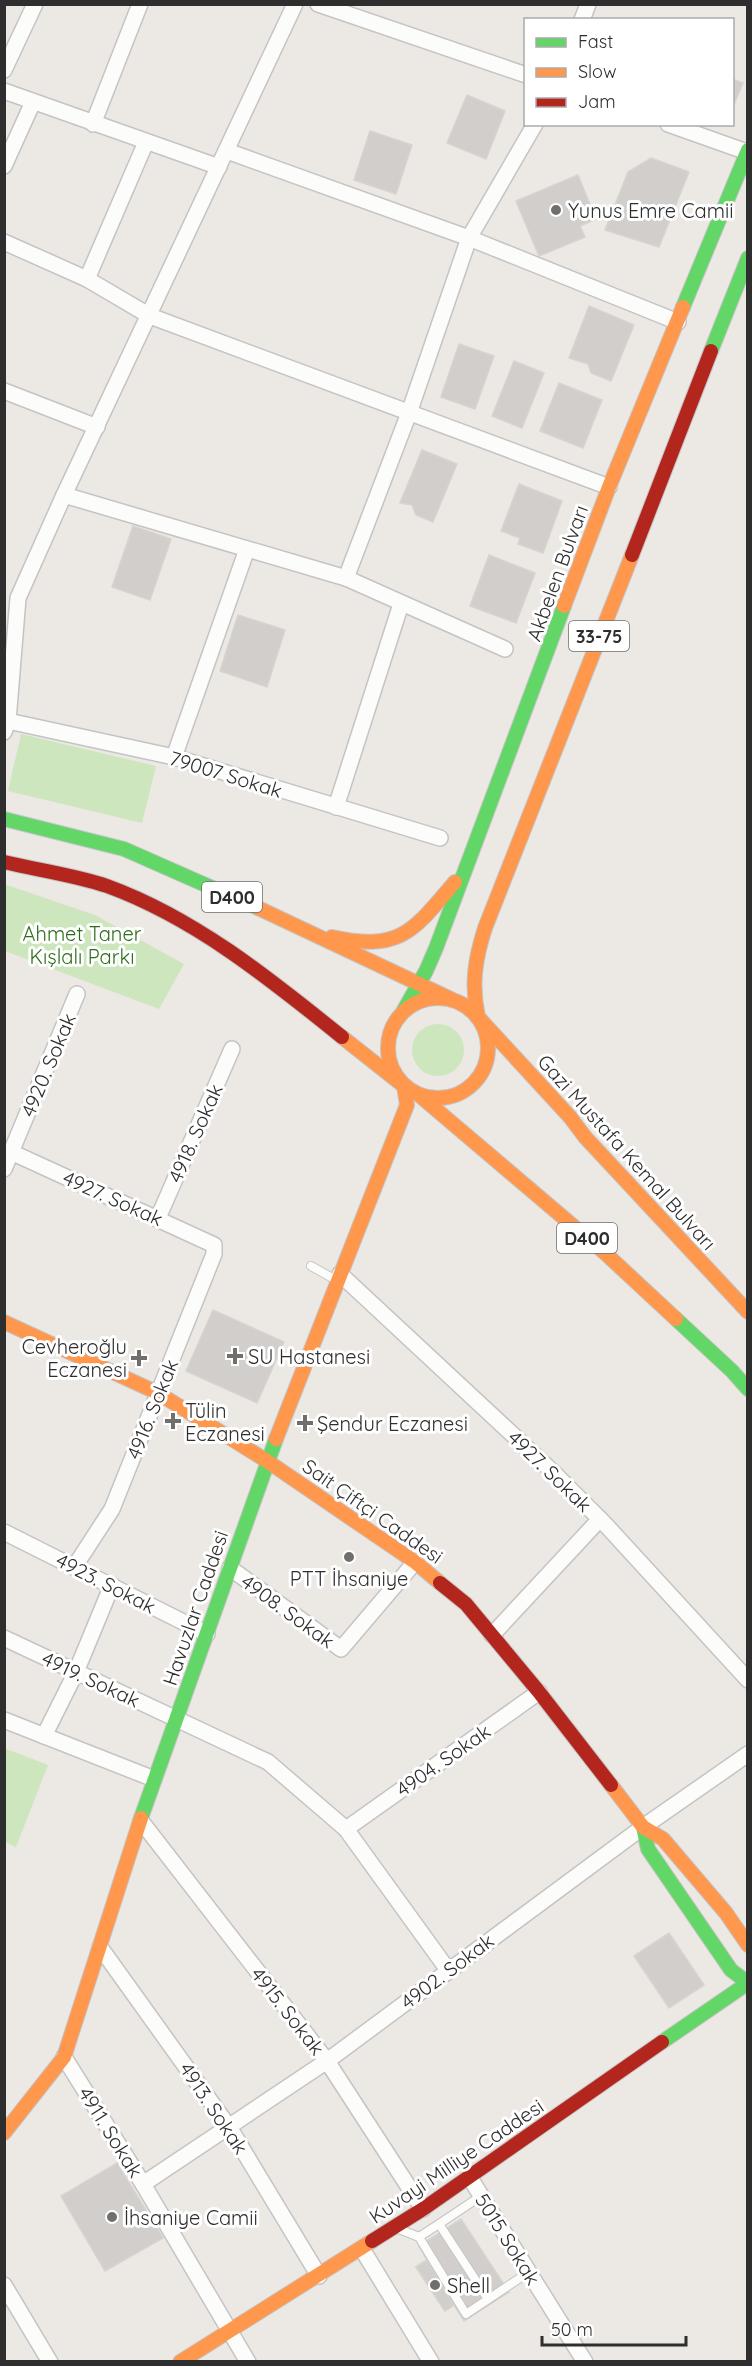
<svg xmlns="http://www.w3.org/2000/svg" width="752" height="2366" font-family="Quicksand,sans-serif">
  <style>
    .green { fill: #cee6be }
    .building { fill: #d1cecb; stroke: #d7d4d0; stroke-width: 1.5 }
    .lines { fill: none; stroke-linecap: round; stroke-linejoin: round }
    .lane-casing { stroke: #c5c4c5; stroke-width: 10 }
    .street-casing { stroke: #c5c4c5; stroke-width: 18 }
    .fast-casing { stroke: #c5c4c5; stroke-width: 16 }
    .slow-casing { stroke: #c5c4c5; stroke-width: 16 }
    .jam-casing { stroke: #c5c4c5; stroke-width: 16 }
    .lane { stroke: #fcfcfb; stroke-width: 8 }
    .street { stroke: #fcfcfb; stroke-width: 15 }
    .fast { stroke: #63d668; stroke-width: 14 }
    .slow { stroke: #ff974d; stroke-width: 14 }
    .jam { stroke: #b3261e; stroke-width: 14 }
    .poi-dot { fill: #706f6e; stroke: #fff; stroke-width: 2 }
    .labels { text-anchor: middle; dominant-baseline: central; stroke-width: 6; stroke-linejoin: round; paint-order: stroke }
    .shield { fill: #fff; stroke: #6d6d6d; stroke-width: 1.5 }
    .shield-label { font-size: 18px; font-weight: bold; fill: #2e2e2e }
    .poi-label { font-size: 20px; fill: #2e2e2e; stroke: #fff; text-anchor: start }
    .street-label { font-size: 20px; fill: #2e2e2e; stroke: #fff }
    .park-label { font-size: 20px; fill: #2c6e1b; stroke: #fff }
  </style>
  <rect width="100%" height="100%" fill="#ece8e4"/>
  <g class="green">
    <path d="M 21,734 L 156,766 L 142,823 L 8,791 Z"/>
    <path d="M 4,884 L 95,915 L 184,964 L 159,1009 L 5,951 Z"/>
    <circle cx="438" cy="1050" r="26"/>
    <path d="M 4,1748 L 48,1765 L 16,1847 L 5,1842 Z"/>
  </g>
  <g class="building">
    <path d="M 732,79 L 743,83 L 732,109 Z"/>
    <path d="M 467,95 L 505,111 L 486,159 L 447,143 Z"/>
    <path d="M 370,131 L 412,145 L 396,194 L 354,180 Z"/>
    <path d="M 651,158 L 689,172 L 659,247 L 605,230 L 628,172 Z"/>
    <path d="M 578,175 L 596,219 L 580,226 L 585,237 L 539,256 L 516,201 Z"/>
    <path d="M 589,306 L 634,325 L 611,381 L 591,373 L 588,364 L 569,358 Z"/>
    <path d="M 459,344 L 494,356 L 475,409 L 441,397 Z"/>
    <path d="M 514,361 L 544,373 L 522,428 L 492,416 Z"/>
    <path d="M 559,383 L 602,400 L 583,448 L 540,431 Z"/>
    <path d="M 422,450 L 457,464 L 433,522 L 416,515 L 412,505 L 400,503 Z"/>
    <path d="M 519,484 L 562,501 L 543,553 L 518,544 L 520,538 L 501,531 Z"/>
    <path d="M 133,526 L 171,539 L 150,600 L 112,587 Z"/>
    <path d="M 489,555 L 535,573 L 516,623 L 470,606 Z"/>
    <path d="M 238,615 L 285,630 L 267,687 L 220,671 Z"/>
    <path d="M 213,1310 L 284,1342 L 257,1403 L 186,1371 Z"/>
    <path d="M 669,1933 L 704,1985 L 669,2008 L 634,1956 Z"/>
    <path d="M 117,2163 L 163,2238 L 105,2271 L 61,2196 Z"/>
    <path d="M 461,2219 L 509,2292 L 464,2321 L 454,2305 L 445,2311 L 416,2267 L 427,2260 L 419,2246 Z"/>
    <path d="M 427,2260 L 454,2305 L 445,2311 L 416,2267 Z"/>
  </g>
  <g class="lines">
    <defs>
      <g id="lane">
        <path d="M 311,1266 L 336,1280"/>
        <path d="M 439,2224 L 481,2196"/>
        <path d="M 399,2229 L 419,2237 L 466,2314 L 529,2272"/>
        <path d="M 419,2237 L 439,2224 L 488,2299"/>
      </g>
      <g id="street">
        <path d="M 318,4 L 526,75"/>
        <path d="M 582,20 L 588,4"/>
        <path d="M 4,70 L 35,4"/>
        <path d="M 4,91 L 219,167"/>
        <path d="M 93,124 L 140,4"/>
        <path d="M 668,124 L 747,152"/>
        <path d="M 227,151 L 469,238 L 678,322"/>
        <path d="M 4,166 L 33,102"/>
        <path d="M 4,242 L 87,279 L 150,316 L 609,487"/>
        <path d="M 87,279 L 146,142"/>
        <path d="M 4,391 L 97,427"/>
        <path d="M 64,495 L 346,578 L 505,649"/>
        <path d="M 346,578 L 409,413 L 469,238 L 535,124"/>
        <path d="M 8,721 L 174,757 L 440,838"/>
        <path d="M 4,732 L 8,721 L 18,598 L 64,495 L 295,4"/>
        <path d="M 174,757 L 247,549"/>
        <path d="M 336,807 L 401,604"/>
        <path d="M 11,1152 L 214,1245 L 214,1254 L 112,1509 L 75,1566"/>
        <path d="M 4,1169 L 77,994"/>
        <path d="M 158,1218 L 232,1049"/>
        <path d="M 340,1274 L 555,1474 L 604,1523 L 748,1680"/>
        <path d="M 4,1532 L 207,1634"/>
        <path d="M 230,1568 L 341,1649 L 415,1562"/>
        <path d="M 492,1635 L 600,1519"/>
        <path d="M 4,1638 L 268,1762 L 346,1829 L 448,1970"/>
        <path d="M 4,1720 L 154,1779"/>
        <path d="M 44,1736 L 76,1672 L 112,1585"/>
        <path d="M 141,1821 L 327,2061 L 423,2209"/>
        <path d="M 346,1829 L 539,1692"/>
        <path d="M 100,1947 L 229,2127 L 319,2276"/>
        <path d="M 64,2057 L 143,2184 L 248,2362"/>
        <path d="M 470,2178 L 585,2362"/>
        <path d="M 143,2184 L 327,2061 L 643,1827 L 748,1754"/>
        <path d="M 362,2249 L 431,2362"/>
        <path d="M 4,2285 L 50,2362"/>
      </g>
      <g id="fast">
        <path d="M 683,307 L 748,150"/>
        <path d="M 711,351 L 748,258"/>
        <path d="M 4,819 L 124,849 L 258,908"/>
        <path d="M 404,1010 L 426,971 L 436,948 L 564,606"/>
        <path d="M 676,1319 L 732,1371 L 748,1389"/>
        <path d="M 141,1818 L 276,1439"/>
        <path d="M 643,1827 L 648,1849 L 731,1970 L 748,1983"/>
        <path d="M 662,2042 L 748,1983"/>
      </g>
      <g id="slow">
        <path d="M 564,606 L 609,487 L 683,307"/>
        <path d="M 258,908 L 451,999"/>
        <path d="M 332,937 C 401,952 413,931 455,882"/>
        <circle cx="438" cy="1048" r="50"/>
        <path d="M 478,1017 C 471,985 475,959 485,928 L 632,555"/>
        <path d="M 478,1017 L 570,1117 L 585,1137 L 748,1312"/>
        <path d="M 342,1037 L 404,1086"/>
        <path d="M 419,1095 L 605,1253 L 676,1319"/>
        <path d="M 4,1322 L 158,1393 L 267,1461 L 415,1562 L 440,1583"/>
        <path d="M 276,1439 L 407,1105 L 404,1086"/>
        <path d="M 611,1785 L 643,1827 L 663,1839 L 726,1913 L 748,1945"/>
        <path d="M 4,2133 L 64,2057 L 141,1818"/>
        <path d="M 180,2362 L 372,2241"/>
      </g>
      <g id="jam">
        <path d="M 632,555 L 711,351"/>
        <path d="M 4,862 C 37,870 75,875 107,886 C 195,918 270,979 342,1037"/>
        <path d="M 440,1583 L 466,1604 L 539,1692 L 611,1785"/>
        <path d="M 372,2241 L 423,2209 L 662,2042"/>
      </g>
    </defs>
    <use href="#lane" class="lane-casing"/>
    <use href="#street" class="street-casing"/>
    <use href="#fast" class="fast-casing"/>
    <use href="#slow" class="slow-casing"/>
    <use href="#jam" class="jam-casing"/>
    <use href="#lane" class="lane"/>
    <use href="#street" class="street"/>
    <use href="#fast" class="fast"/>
    <use href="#slow" class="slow"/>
    <use href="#jam" class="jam"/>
  </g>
  <g class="poi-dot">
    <circle cx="556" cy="210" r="6"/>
    <path d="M232 1347h6v6h6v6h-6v6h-6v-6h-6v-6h6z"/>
    <path d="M136 1349h6v6h6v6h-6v6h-6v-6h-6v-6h6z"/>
    <path d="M170 1412h6v6h6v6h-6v6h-6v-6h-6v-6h6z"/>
    <path d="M302 1414h6v6h6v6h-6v6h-6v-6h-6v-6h6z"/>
    <circle cx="349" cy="1557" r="6"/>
    <circle cx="112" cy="2217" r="6"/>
    <circle cx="435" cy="2285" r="6"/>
  </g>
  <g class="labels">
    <g class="shield">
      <rect x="569" y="621" width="60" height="30" rx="4.5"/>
      <rect x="202" y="882" width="60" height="30" rx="4.5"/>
      <rect x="557" y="1223" width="60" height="30" rx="4.5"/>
    </g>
    <g class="shield-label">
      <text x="599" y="636">33-75</text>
      <text x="232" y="897">D400</text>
      <text x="587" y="1238">D400</text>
    </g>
    <g class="poi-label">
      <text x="568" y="210">Yunus Emre Camii</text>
      <text x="127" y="1346" text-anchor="end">Cevheroğlu<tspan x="127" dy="23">Eczanesi</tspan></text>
      <text x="248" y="1356">SU Hastanesi</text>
      <text x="185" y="1410">Tülin<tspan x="185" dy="23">Eczanesi</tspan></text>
      <text x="317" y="1423">Şendur Eczanesi</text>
      <text x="349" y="1578" text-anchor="middle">PTT İhsaniye</text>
      <text x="124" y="2217">İhsaniye Camii</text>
      <text x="447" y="2285">Shell</text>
    </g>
    <g class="street-label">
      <text transform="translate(557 573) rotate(-70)">Akbelen Bulvarı</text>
      <text transform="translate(226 774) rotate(17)">79007 Sokak</text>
      <text transform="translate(48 1065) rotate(-67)">4920. Sokak</text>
      <text transform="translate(195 1133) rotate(-66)">4918. Sokak</text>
      <text transform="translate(627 1152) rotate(48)">Gazi Mustafa Kemal Bulvarı</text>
      <text transform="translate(113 1198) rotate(24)">4927. Sokak</text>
      <text transform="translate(152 1409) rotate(-68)">4916. Sokak</text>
      <text transform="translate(550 1471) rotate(44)">4927. Sokak</text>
      <text transform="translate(373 1511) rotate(35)">Sait Çiftçi Caddesi</text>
      <text transform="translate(106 1583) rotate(27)">4923. Sokak</text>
      <text transform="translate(195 1608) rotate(-71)">Havuzlar Caddesi</text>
      <text transform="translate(288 1611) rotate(36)">4908. Sokak</text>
      <text transform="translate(91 1679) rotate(25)">4919. Sokak</text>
      <text transform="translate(443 1760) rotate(-35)">4904. Sokak</text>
      <text transform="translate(447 1971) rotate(-37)">4902. Sokak</text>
      <text transform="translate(288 2011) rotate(52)">4915. Sokak</text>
      <text transform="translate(214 2108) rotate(56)">4913. Sokak</text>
      <text transform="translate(111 2132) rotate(58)">4911. Sokak</text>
      <text transform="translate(456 2161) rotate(-34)">Kuvayi Milliye Caddesi</text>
      <text transform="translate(508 2239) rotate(58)">5015 Sokak</text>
    </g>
    <g class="park-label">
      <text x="82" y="933">Ahmet Taner<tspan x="82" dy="23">Kışlalı Parkı</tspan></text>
    </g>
  </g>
  <rect width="752" height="2366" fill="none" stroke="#2e2e2e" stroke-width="12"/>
  <rect x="524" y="18" width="210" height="108" fill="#ffffff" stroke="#ababab" stroke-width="1.5"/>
  <rect x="536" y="38" width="30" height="9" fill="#63d668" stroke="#ababab" stroke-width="1.5"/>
  <text x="578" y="48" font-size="18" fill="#2e2e2e">Fast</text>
  <rect x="536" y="68" width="30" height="9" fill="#ff974d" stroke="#ababab" stroke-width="1.5"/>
  <text x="578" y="78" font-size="18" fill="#2e2e2e">Slow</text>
  <rect x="536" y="98" width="30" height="9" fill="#b3261e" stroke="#ababab" stroke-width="1.5"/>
  <text x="578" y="108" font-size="18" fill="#2e2e2e">Jam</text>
  <path d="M542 2336v9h144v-9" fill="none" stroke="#2e2e2e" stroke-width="3"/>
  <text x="551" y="2336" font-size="18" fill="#2e2e2e" stroke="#ffffff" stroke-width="4.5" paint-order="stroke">50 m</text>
</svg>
